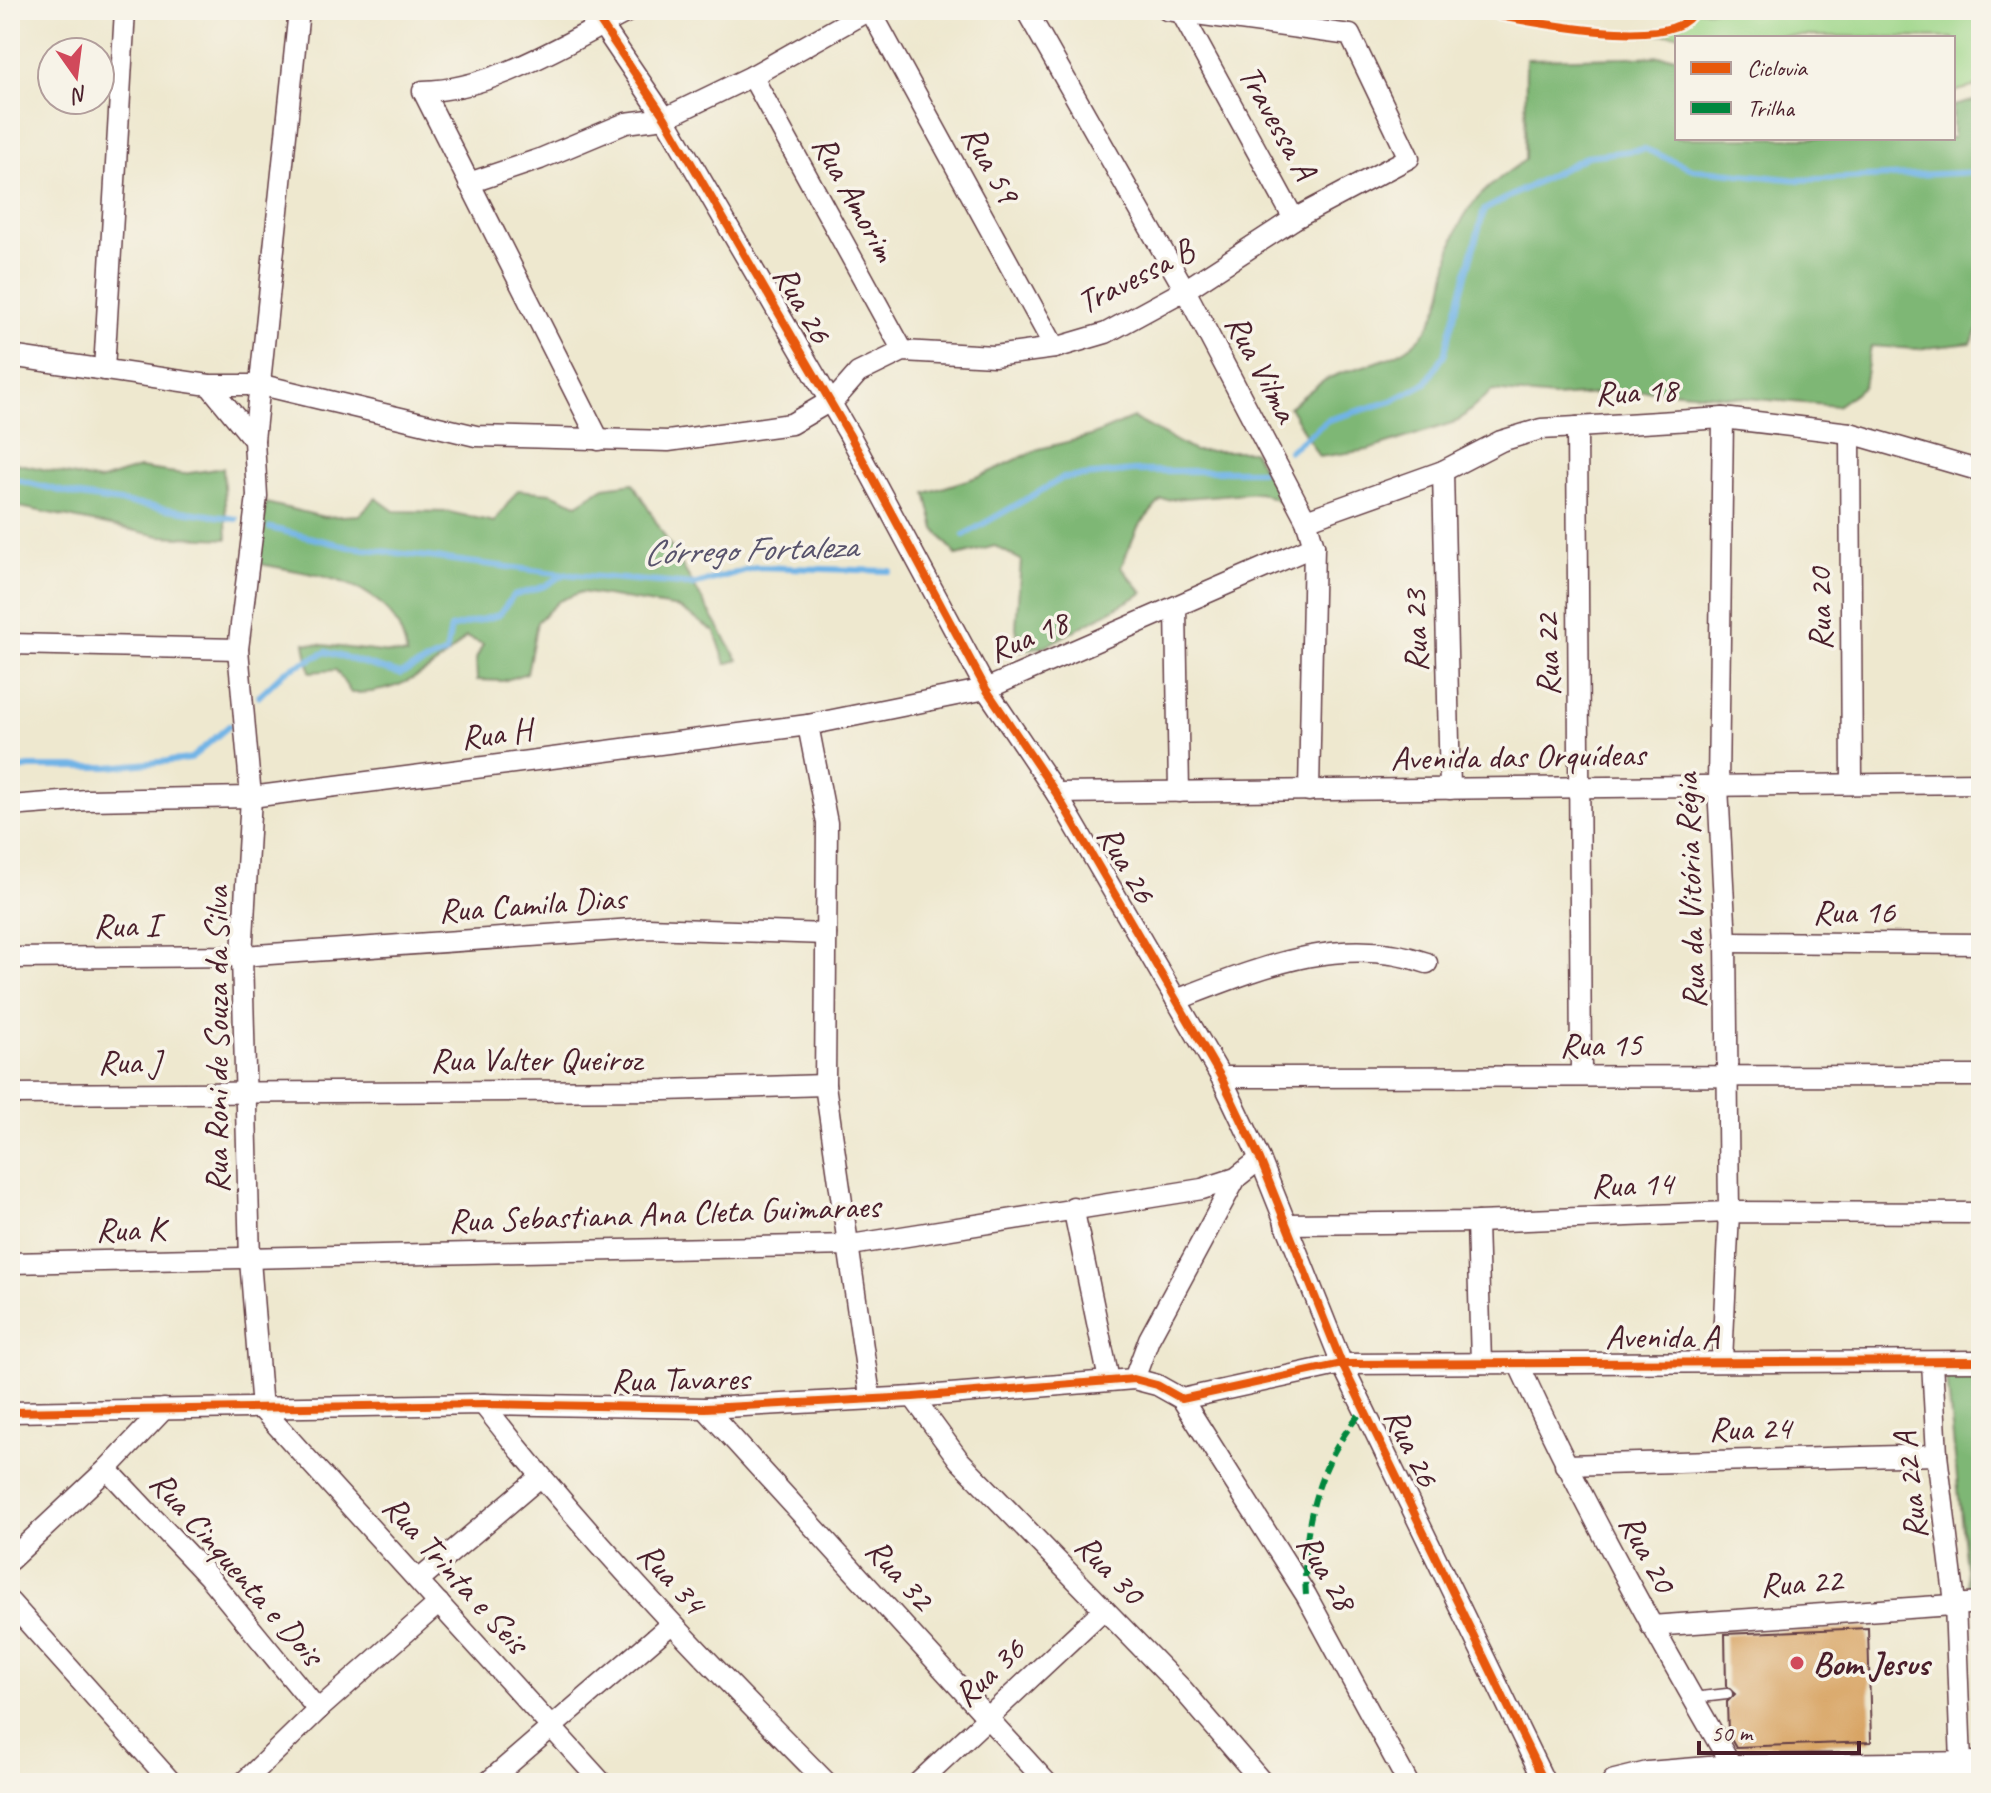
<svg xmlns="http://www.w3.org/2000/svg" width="1991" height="1793" font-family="Caveat,sans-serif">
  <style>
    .green { fill: #9dd688; stroke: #747a5a; stroke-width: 2 }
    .forest { fill: #7eb774; stroke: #646b50; stroke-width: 2 }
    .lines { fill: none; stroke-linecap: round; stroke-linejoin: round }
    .stream { stroke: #71b4e6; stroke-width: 6 }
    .building { fill: #d7a15e }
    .service-casing { stroke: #633d44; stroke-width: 13 }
    .minor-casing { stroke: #633d44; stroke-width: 23 }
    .tertiary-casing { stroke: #633d44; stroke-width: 29 }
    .service { stroke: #fff; stroke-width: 10 }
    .minor { stroke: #fff; stroke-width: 20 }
    .tertiary { stroke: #fff; stroke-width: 26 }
    .quiet { stroke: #00873e; stroke-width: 6; stroke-dasharray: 12 6; stroke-linecap: butt }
    .cycleway-casing { stroke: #f7f3e8; stroke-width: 13 }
    .cycleway { stroke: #e8590c; stroke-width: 8 }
    .poi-dot { fill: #d1495b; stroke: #f7f3e8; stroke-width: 3 }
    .labels { text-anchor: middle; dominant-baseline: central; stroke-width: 7; stroke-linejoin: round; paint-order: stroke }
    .street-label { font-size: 34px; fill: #4a1f2b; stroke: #f7f3e8 }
    .poi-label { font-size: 34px; font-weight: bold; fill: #4a1f2b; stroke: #f7f3e8; text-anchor: start }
    .water-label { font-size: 36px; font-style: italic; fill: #58536c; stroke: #f7f3e8 }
  </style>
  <rect width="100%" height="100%" fill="#f7f3e8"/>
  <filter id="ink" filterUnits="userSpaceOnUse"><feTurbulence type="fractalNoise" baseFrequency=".0125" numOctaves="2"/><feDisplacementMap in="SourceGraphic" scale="16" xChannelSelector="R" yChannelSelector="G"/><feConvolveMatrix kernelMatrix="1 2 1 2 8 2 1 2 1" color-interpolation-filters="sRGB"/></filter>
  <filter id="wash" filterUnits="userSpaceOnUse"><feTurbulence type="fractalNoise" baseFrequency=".006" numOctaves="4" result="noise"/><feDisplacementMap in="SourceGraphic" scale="32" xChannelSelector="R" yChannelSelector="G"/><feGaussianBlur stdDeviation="1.8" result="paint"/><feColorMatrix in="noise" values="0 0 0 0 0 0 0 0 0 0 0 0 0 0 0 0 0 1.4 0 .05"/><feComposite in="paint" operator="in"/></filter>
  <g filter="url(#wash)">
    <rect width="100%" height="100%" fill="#eee8cf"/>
    <path class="green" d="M 1688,10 L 1981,10 L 1981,85 L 1953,92 L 1953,38 L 1661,34 L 1685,21 Z"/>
    <g class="forest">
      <path d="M 1677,56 L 1677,138 L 1953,138 L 1953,106 L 1981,99 L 1981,325 L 1971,343 L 1916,349 L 1871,346 L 1864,386 L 1837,406 L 1657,390 L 1554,397 L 1492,391 L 1458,421 L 1368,450 L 1319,457 L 1289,407 C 1302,398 1315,385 1329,378 C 1362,363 1405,362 1427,329 C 1443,305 1445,281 1450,253 C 1460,207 1488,185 1525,160 L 1526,59 Z"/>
      <path d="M 1133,418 L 1194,451 L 1253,451 L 1282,502 L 1259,492 L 1161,500 L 1138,527 L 1121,567 L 1143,593 L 1048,645 L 1020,651 L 1016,627 L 1021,560 L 995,546 L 957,556 L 935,529 L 926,493 L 983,475 L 1039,449 L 1091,436 Z"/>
      <path d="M 10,462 L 99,481 L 139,468 L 183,474 L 223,468 L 227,539 L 160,536 L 10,505 Z"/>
      <path d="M 633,483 L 738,660 L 726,664 L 715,632 L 679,608 L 581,592 L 559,601 L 537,622 L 527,673 L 503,681 L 477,680 L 476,659 L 483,644 L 466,637 C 436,670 396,695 351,693 L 336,670 L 310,672 L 305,643 L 407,655 C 394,577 319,577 256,563 L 266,503 L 324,517 L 359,515 L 376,498 L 394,511 L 449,512 L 494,522 L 518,490 L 551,493 L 577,504 L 604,487 Z"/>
      <path d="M 1981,1377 L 1981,1587 L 1968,1588 L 1947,1378 Z"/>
    </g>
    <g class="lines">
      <g class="stream">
        <path d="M 1289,451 L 1328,420 L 1392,401 L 1426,383 L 1444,355 L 1484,210 L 1587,156 L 1645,149 L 1693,169 L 1798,180 L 1981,172"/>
        <path d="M 10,478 L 80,496 L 236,519"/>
        <path d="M 270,528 L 350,547 L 564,574 L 693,585 L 756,567 L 890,571"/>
        <path d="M 964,535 L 1063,478 L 1134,471 L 1260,471"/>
        <path d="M 259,696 L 285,671 L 326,652 L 400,674 L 446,653 L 451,628 L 499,615 L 513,596 L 545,586 L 564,574"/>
        <path d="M 10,771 L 29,767 L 109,767 L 190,759 L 229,726"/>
      </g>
    </g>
    <g id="blocks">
      <path class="building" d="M 1868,1628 L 1871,1742 L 1736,1747 L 1728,1733 L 1727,1702 L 1735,1694 L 1726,1686 L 1725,1634 Z"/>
    </g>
  </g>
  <g filter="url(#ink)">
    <use href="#blocks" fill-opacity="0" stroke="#633d44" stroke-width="2"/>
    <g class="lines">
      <defs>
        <path id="service" d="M 1693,1698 L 1727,1694"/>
        <g id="minor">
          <path d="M 592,10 L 665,118 L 849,434 L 986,689 L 1056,793 L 1221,1077 L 1260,1159 L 1342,1364 L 1545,1783"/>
          <path d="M 870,10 L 1055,348"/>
          <path d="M 1026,10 L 1185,290 L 1306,520 L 1314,546 L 1309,791"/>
          <path d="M 1182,14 L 1294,219"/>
          <path d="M 752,76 L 903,351"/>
          <path d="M 469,183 L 540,159 L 626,123 L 665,118 L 752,76 L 869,10"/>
          <path d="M 10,356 L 209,385 L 262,385 L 476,436 L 668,441 L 791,424 L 837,397 L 858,373 L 903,351 L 994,356 L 1055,348 L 1106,333 L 1185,290 L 1294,219 L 1409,158 L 1350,35 L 1167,10"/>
          <path d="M 104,370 L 125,10"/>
          <path d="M 209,385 L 254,440 L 257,496 L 238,649 L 251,797 L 242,956 L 250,1260 L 262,1409 L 602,1783"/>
          <path d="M 1577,427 L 1581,1075"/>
          <path d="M 1850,433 L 1852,784"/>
          <path d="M 254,440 L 299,10"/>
          <path d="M 599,440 L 423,91 C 495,90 569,41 631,10"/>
          <path d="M 1443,471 L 1450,789"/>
          <path d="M 1306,520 L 1443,471 L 1501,441 L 1541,429 L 1577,427 L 1723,418 L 1850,433 L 1981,471"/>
          <path d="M 1176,608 L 1179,792"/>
          <path d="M 10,644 L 238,649"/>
          <path d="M 808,725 L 827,823 L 825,1085 L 870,1396"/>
          <path d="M 1056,793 L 1981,783"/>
          <path d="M 10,806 L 87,800 L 251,797 L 808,725 L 986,689 L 1314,546"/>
          <path d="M 1726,942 L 1981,944"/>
          <path d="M 10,958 L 242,956 L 647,928 L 826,934"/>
          <path d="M 1176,1000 C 1257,969 1341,932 1427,963"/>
          <path d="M 1221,1077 L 1981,1076"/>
          <path d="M 10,1094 L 665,1090 L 825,1085"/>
          <path d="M 1073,1207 L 1109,1380"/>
          <path d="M 1477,1222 L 1481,1363"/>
          <path d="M 1285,1224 L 1477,1222 L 1729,1212 L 1981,1213"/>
          <path d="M 10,1263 L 851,1245 L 1202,1189 L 1236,1178 L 1260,1159"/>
          <path d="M 1722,1361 L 1729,1212 L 1726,942 L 1718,786 L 1723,418"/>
          <path d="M 1932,1362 L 1937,1455 L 1955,1603 L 1961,1763"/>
          <path d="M 1518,1363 C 1582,1502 1656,1635 1733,1768"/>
          <path d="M 1134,1379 L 1149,1339 L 1236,1178"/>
          <path d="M 913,1397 L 959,1460 L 1183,1690 L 1263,1783"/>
          <path d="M 1182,1399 L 1306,1595 L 1408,1783"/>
          <path d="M 483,1404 C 588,1539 706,1661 827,1783"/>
          <path d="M 705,1408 L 1047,1783"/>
          <path d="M 10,1412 L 483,1404 L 705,1408 L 913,1397 L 1134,1379 L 1157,1385 L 1182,1399 L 1342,1364 L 1981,1361"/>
          <path d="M 1565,1465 L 1937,1455"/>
          <path d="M 107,1469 L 208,1576 L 318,1710"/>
          <path d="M 10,1560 L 107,1469 L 164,1409"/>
          <path d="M 420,1579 L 540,1477"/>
          <path d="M 10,1602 L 172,1783"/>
          <path d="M 1651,1626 L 1981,1603"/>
          <path d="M 243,1783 L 318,1710 L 439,1603"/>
          <path d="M 487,1783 L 670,1625"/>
          <path d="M 918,1783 L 1104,1609"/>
        </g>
        <path id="tertiary" d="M 1615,1783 L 1648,1775 L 1733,1768 L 1981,1765"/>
      </defs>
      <use href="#service" class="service-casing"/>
      <use href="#minor" class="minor-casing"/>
      <use href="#tertiary" class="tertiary-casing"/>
      <use href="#service" class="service"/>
      <use href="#minor" class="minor"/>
      <use href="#tertiary" class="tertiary"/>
      <path class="quiet" d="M 1306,1595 C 1301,1527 1318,1461 1364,1409"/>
      <defs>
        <g id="cycleway">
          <path d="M 592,10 L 665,118 L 849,434 L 986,689 L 1056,793 L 1221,1077 L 1260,1159 L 1342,1364 L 1545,1783"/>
          <path d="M 1487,10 L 1499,16 C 1535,22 1680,53 1694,10"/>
          <path d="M 10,1412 L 483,1404 L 705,1408 L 913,1397 L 1134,1379 L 1157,1385 L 1182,1399 L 1342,1364 L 1981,1361"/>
        </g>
      </defs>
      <use href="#cycleway" class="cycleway-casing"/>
      <use href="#cycleway" class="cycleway"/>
    </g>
  </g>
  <circle class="poi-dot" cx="1797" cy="1663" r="8"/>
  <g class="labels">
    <g class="street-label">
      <text transform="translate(1278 122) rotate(61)">Travessa A</text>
      <text transform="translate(991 164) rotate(61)">Rua 59</text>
      <text transform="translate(855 198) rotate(61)">Rua Amorim</text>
      <text transform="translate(1135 276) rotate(-27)">Travessa B</text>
      <text transform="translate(803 304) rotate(60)">Rua 26</text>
      <text transform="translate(1262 368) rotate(62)">Rua Vilma</text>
      <text transform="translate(1636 391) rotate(-3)">Rua 18</text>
      <text transform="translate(1819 609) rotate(-90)">Rua 20</text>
      <text transform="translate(1415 631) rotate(-91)">Rua 23</text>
      <text transform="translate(1028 636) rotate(-23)">Rua 18</text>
      <text transform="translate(1547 655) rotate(-91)">Rua 22</text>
      <text transform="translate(496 733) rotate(-7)">Rua H</text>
      <text transform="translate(1518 756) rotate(-1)">Avenida das Orquídeas</text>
      <text transform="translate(1127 864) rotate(60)">Rua 26</text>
      <text transform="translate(1690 891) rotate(-92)">Rua da Vitória Régia</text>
      <text transform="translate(532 904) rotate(-4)">Rua Camila Dias</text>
      <text x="1854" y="911">Rua 16</text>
      <text transform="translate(126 925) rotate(-1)">Rua I</text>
      <text transform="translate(216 1040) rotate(-90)">Rua Roni de Souza da Silva</text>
      <text x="1601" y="1044">Rua 15</text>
      <text x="536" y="1059">Rua Valter Queiroz</text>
      <text x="129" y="1061">Rua J</text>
      <text transform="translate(1632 1184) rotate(-2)">Rua 14</text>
      <text transform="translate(664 1213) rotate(-2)">Rua Sebastiana Ana Cleta Guimaraes</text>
      <text transform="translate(130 1229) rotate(-1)">Rua K</text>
      <text x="1662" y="1336">Avenida A</text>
      <text transform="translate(680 1379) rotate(-1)">Rua Tavares</text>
      <text transform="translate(1750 1428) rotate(-1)">Rua 24</text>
      <text transform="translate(1412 1447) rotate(64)">Rua 26</text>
      <text transform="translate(1910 1486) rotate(-96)">Rua 22 A</text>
      <text transform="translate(1648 1553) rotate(62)">Rua 20</text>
      <text transform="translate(237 1568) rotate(49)">Rua Cinquenta e Dois</text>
      <text transform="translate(1110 1569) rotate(46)">Rua 30</text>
      <text transform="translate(1327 1572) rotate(59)">Rua 28</text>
      <text transform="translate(456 1574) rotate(48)">Rua Trinta e Seis</text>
      <text transform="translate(900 1574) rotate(48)">Rua 32</text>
      <text transform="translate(672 1578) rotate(48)">Rua 34</text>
      <text transform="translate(1801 1582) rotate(-4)">Rua 22</text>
      <text transform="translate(989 1672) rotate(-43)">Rua 36</text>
    </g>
    <g class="poi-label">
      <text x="1813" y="1663">Bom Jesus</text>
    </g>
    <g class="water-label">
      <text transform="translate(750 549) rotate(-2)">Córrego Fortaleza</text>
    </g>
  </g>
  <rect width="1991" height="1793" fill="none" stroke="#f7f3e8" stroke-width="40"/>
  <rect x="1675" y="36" width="280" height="104" fill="#f7f3e8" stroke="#b29e9c" stroke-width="2"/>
  <rect x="1691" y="62" width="40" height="12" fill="#e8590c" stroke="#b29e9c" stroke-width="2"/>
  <text x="1747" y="76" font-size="24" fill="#4a1f2b">Ciclovia</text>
  <rect x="1691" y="102" width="40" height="12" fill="#00873e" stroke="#b29e9c" stroke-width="2"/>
  <text x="1747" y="116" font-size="24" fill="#4a1f2b">Trilha</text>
  <g transform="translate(76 76) rotate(166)"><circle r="38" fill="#f7f3e8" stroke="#b29e9c" stroke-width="2"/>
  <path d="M0-6L14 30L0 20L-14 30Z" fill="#d1495b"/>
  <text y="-12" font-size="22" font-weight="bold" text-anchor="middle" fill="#4a1f2b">N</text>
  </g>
  <path d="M1699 1741v12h160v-12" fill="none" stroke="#4a1f2b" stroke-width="4"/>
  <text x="1711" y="1741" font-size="24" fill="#4a1f2b" stroke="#f7f3e8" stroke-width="6" paint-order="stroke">50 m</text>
</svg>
